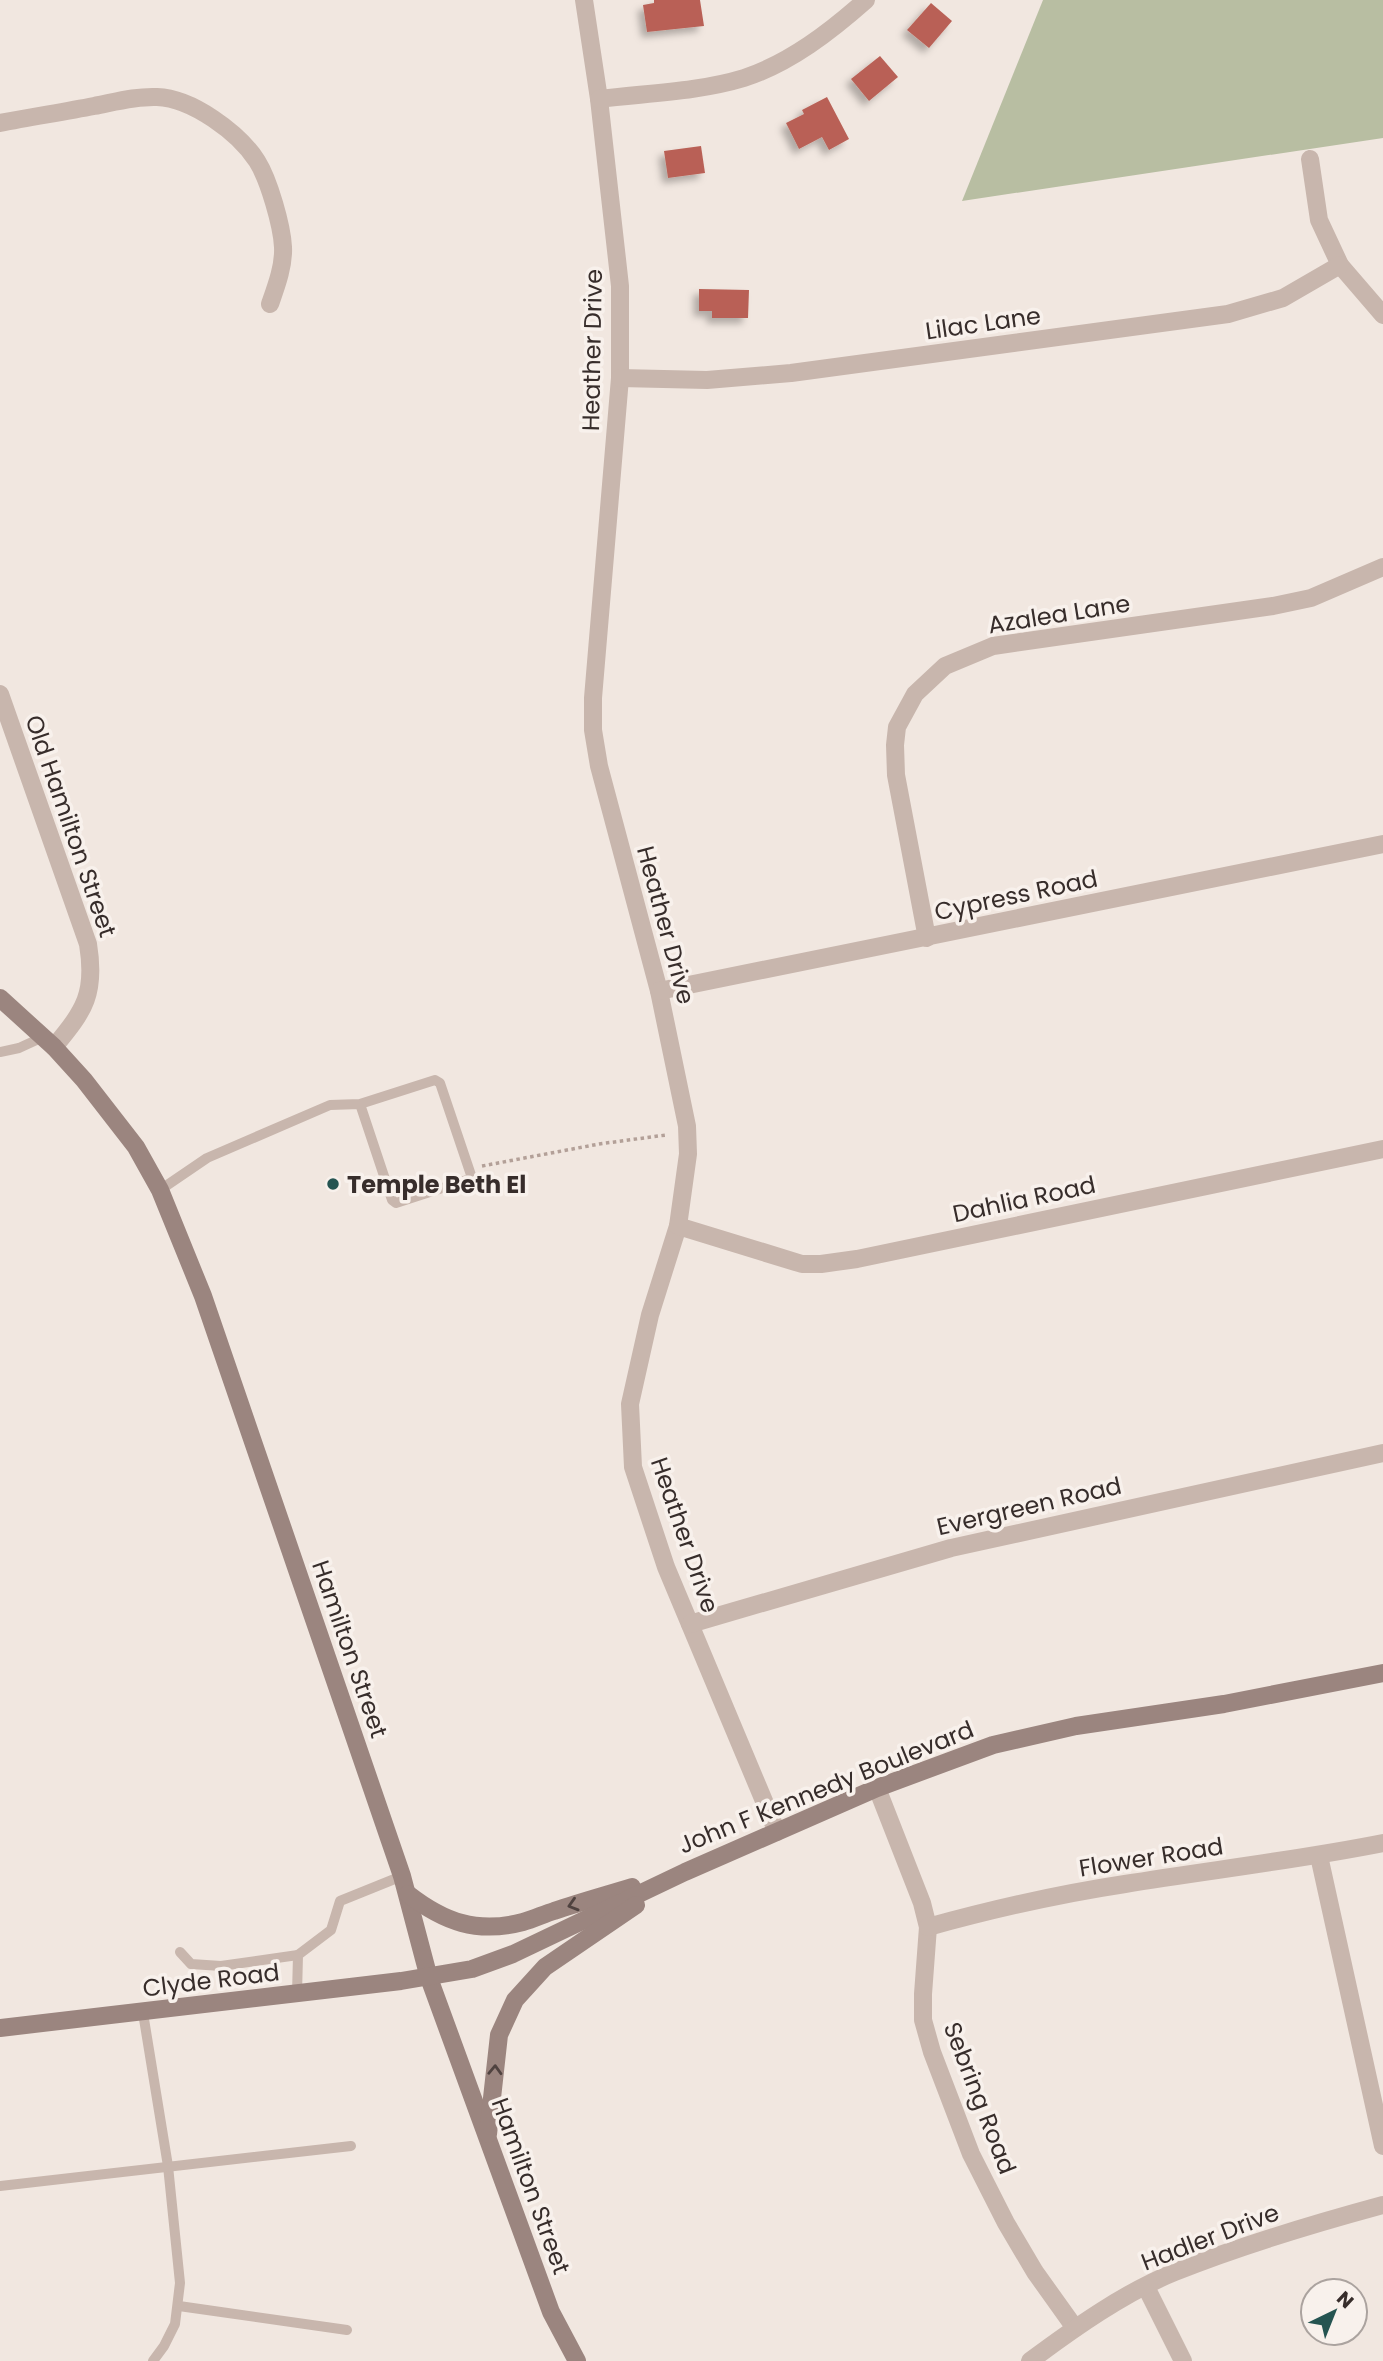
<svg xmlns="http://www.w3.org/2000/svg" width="1383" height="2361" font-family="Poppins,sans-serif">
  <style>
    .green { fill: #b8bea2 }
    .building { fill: #b96156; filter: url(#shadow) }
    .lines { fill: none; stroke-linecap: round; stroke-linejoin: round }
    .path { stroke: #b3a098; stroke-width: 3.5; stroke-dasharray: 3.5 3.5; stroke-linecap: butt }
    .lane { stroke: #c8b6ad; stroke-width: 10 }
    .street { stroke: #c8b6ad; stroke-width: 18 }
    .secondary { stroke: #9b857f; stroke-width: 18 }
    .oneway { stroke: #504340 }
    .poi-dot { fill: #255451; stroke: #f8f1ec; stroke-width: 2.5 }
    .labels { text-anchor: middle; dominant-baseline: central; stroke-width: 7; stroke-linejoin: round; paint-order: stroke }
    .street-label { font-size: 24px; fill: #372d2b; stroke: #f8f1ec }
    .poi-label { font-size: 24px; font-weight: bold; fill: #372d2b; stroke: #f8f1ec; text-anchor: start }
  </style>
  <defs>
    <filter id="shadow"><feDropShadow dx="-5.5" dy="5.5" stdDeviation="3.5" flood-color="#0004"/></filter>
  </defs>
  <rect width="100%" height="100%" fill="#f1e7e0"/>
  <path class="green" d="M 1043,0 L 1383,0 L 1383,138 L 962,201 Z"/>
  <g class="building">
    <path d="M 654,0 L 700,0 L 704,26 L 647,32 L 643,5 L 654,3 Z"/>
    <path d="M 931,3 L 952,21 L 929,48 L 907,30 Z"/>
    <path d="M 880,56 L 898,77 L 869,101 L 851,79 Z"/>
    <path d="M 827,97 L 849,139 L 829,150 L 822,137 L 799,149 L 786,123 L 804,114 L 802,110 Z"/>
    <path d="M 701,146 L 705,173 L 668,178 L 664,151 Z"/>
    <path d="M 699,289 L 749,290 L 748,318 L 712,318 L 712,311 L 699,311 Z"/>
  </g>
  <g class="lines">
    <path class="path" d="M 482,1166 L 599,1144 L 666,1135"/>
    <g class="lane">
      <path d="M 0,1052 L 19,1048 L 43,1037"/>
      <path d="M 160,1190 L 207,1158 L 330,1105 L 360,1104 L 435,1080 L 440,1083 L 471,1175 L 470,1179 L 396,1203 L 392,1200 L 360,1104"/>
      <path d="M 180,1952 L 191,1964 L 221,1966 L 298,1955"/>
      <path d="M 297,1994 L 298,1955 L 331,1930 L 340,1901 L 402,1876"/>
      <path d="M 143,2013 L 168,2166 L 180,2283 L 175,2324 L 164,2346 L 153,2361"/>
      <path d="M 0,2186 L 351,2146"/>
      <path d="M 179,2306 L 347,2330"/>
    </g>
    <g class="street">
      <path d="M 584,0 L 599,99 L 620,286 L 620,378 L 593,698 L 593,730 L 599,766 L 659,991 L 687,1126 L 688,1154 L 678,1226 L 650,1315 L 630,1404 L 633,1467 L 666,1567 L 777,1832"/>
      <path d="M 599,99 C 647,93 698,92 744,78 C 790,63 831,31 866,0"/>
      <path d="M 0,123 C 31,117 63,112 94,106 C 115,102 136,96 157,97 C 192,98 239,133 257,161 C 269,180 282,226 283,247 C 284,266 276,287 270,304"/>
      <path d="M 1310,159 L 1319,220 L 1340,265 L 1383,315"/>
      <path d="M 620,378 L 707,380 L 791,373 L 1228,314 L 1283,298 L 1340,265"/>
      <path d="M 0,694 L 88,944 C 96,993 85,1010 54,1047"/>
      <path d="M 927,938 L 896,775 L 895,745 L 897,727 L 915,694 L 945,666 L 993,646 L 1273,606 L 1311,598 L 1383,567"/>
      <path d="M 659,991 L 1383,844"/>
      <path d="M 678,1226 L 802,1264 L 821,1264 L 857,1259 L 1383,1149"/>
      <path d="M 690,1624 L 951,1548 L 1383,1453"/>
      <path d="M 877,1788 L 922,1903 L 928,1927 L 923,1994 L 923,2020 L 932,2052 L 971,2154 L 1006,2223 L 1035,2272 L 1075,2328"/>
      <path d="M 1319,1856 L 1383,2146"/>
      <path d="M 928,1927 C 993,1909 1059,1894 1125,1884 C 1211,1870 1298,1860 1383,1843"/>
      <path d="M 1146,2287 L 1183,2361"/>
      <path d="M 1030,2361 C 1073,2329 1125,2292 1175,2272 C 1242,2245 1313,2224 1383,2205"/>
    </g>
    <g class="secondary">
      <path d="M 0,998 L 54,1047 L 84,1080 L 136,1147 L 160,1190 L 203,1296 L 402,1876 L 429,1978 L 551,2312 L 577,2361"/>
      <path d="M 408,1894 C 444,1922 477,1934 523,1922 C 534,1919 544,1914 554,1911 C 580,1902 606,1895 632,1887"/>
      <path d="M 0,2028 L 401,1981 L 472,1969 L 513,1954 L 685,1872 L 877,1788 L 993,1745 L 1076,1726 L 1224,1704 L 1383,1673"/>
      <path d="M 488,2134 L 499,2035 L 515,2000 L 545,1967 L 636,1905"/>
    </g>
  </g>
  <defs><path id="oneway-chevron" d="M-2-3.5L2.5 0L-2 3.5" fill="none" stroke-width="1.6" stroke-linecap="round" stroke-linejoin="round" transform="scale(1.75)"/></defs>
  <g class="oneway">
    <use href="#oneway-chevron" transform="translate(573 1905) rotate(163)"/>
    <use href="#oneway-chevron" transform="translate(495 2070) rotate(-88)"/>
  </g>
  <circle class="poi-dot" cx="333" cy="1184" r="7"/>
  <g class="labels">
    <g class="street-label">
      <text transform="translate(983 323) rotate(-8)">Lilac Lane</text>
      <text transform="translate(592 350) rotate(-89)">Heather Drive</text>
      <text transform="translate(1059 614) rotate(-9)">Azalea Lane</text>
      <text transform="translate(71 826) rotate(71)">Old Hamilton Street</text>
      <text transform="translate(1016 895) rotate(-12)">Cypress Road</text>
      <text transform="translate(666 925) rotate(75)">Heather Drive</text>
      <text transform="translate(1024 1199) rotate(-12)">Dahlia Road</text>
      <text transform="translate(1029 1506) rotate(-13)">Evergreen Road</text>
      <text transform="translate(685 1535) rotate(71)">Heather Drive</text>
      <text transform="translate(350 1649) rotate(71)">Hamilton Street</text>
      <text transform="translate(826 1787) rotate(-22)">John F Kennedy Boulevard</text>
      <text transform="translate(1151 1857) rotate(-9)">Flower Road</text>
      <text transform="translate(211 1980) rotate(-7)">Clyde Road</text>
      <text transform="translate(980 2098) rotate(69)">Sebring Road</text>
      <text transform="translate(531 2186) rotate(70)">Hamilton Street</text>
      <text transform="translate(1210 2237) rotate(-21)">Hadler Drive</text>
    </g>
    <g class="poi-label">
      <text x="347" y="1184">Temple Beth El</text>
    </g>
  </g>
  <g transform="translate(1334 2312) rotate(43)"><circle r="33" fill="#f8f1ec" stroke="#aba39f" stroke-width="2"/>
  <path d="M0-5L12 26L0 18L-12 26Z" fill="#255451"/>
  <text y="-10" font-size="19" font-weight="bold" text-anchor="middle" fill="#372d2b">N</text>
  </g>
</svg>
